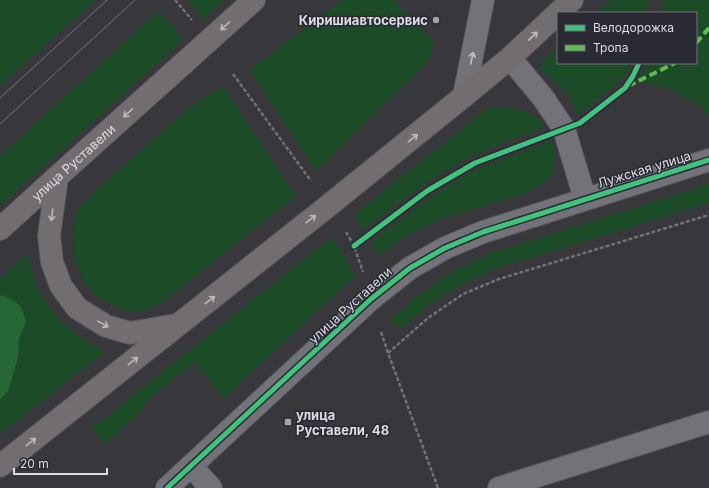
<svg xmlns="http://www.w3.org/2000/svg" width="709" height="488" font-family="Inter,sans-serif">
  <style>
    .green { fill: #1c4c27 }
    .forest { fill: #266735 }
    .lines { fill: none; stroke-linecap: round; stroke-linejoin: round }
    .minor-casing { stroke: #55555a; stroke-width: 24 }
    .major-casing { stroke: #55555a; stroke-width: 24 }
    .path { stroke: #727276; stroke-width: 2.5; stroke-dasharray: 4 2; stroke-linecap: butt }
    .minor { stroke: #727278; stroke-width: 22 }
    .major { stroke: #726d70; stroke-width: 22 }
    .tram { stroke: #727276; stroke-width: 1 }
    .quiet { stroke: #5fbe4e; stroke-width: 4; stroke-dasharray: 8 4; stroke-linecap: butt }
    .cycleway-casing { stroke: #2a2a35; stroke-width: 8 }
    .cycleway { stroke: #40c37c; stroke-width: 5 }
    .oneway { stroke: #bdbbc1 }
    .oneway2 { stroke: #c2c2c9 }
    .poi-dot { fill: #a3a2a9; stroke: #2a2a35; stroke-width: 1.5 }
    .labels { text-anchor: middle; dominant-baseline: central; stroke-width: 3; stroke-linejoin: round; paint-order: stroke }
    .poi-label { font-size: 13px; font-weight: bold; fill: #dddce4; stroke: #2a2a35; text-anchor: end }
    .street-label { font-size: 13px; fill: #dddce4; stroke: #2a2a35 }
  </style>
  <rect width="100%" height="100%" fill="#37373c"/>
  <g class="green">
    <path d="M 0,0 L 95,0 L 0,86 Z"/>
    <path d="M 188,0 L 224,0 L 204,19 Z"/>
    <path d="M 342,0 L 394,0 L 434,41 L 430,60 L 316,171 L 250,70 Z"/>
    <path d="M 611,0 L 649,0 L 646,13 L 596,13 Z"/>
    <path d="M 664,0 L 709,0 L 709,116 L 703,108 L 670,89 L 638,81 L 647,63 L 696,63 L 696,13 L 660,13 Z"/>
    <path d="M 159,11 L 184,39 L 0,206 L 0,156 Z"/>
    <path d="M 558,47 L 558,63 L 631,63 L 628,71 L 619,82 L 578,115 L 572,102 L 564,90 L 553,79 L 542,71 L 540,66 L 543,61 Z"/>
    <path d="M 223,86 L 296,196 L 159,305 L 140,312 L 120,309 L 99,298 L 83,281 L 74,257 L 72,236 L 77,211 L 93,193 L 191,106 Z"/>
    <path d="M 495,107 C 509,108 527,109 539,119 C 541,121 543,125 545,127 L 471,156 L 423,185 L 363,230 L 355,214 L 483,112 L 488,108 Z"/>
    <path d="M 552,141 L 555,159 L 552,173 L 541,185 L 527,193 L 441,219 L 407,236 L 378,255 L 371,242 L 432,196 L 477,169 Z"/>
    <path d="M 709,184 L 709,203 L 495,269 L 460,285 L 428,306 L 400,329 L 391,319 L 419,295 L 452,272 L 489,254 Z"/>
    <path d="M 332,237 L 356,275 L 224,398 L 194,362 L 146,401 L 143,409 L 105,444 L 92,428 Z"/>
    <path d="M 28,253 C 31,266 34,280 40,292 C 52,320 79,337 104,352 L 0,434 L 0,279 Z"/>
  </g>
  <path class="forest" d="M 2,295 L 16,302 L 22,309 L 26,322 L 19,339 L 18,357 L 9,389 L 0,400 L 0,296 Z"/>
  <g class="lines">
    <defs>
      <g id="minor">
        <path d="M 510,58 L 544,99 L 564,129 L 585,199"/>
        <path d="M 464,96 L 483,0"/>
        <path d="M 191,466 L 211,488"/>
        <path d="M 167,488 L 371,299 L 410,268 L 445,248 L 483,232 L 709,160"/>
        <path d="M 499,488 L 709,422"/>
      </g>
      <g id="major">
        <path d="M 558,13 L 572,0"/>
        <path d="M 57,177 L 49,236 L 52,262 L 61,286 L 77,308 L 106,326 L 130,333 L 176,325"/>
        <path id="s1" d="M 0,229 L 57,177 L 254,0"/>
        <path d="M 0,466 L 328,206 L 464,96 L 510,58 L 558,13"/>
      </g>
    </defs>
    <use href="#minor" class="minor-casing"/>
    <use href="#major" class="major-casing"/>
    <g class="path">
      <path d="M 175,0 L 192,20"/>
      <path d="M 233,74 L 311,181"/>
      <path d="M 346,232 L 354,246 L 363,272"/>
      <path d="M 381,332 L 388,353 L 438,488"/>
      <path d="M 388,353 L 428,318 L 463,294 L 499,279 L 709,215"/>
    </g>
    <use href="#minor" class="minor"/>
    <use href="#major" class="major"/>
    <g class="tram">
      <path d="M 0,98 L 107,0"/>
      <path d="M 0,124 L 135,0"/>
    </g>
    <g class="quiet">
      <path d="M 696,43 L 709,28"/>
      <path d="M 628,86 L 675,63"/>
    </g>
    <defs>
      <g id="cycleway">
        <path d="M 354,246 L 427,191 L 475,163 L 580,123 L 625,88 L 633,76 L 639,63"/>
        <path d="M 167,488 L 371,299 L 410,268 L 445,248 L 483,232 L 709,160"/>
      </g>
    </defs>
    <use href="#cycleway" class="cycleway-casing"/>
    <use href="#cycleway" class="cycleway"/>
  </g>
  <defs><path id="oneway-shaft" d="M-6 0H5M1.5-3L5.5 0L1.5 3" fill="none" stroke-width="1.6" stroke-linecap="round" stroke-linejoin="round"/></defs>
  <g class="oneway">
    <use href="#oneway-shaft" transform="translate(225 26) rotate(138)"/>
    <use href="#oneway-shaft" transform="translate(533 36) rotate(-43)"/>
    <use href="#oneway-shaft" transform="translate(128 113) rotate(138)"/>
    <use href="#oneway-shaft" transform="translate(413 138) rotate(-39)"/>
    <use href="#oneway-shaft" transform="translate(52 215) rotate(97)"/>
    <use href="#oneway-shaft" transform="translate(311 219) rotate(-38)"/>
    <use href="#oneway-shaft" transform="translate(210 300) rotate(-38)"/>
    <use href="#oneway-shaft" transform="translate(103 324) rotate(29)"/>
    <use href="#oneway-shaft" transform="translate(133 361) rotate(-38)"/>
    <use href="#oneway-shaft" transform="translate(31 442) rotate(-38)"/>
  </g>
  <use class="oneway2" href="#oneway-shaft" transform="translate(472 58) rotate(-79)"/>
  <g class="poi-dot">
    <circle cx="436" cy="20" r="4"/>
    <rect x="284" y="418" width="8" height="8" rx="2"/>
  </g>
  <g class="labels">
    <g class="poi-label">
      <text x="428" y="20">Киришиавтосервис</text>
      <text x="296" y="415" text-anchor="start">улица<tspan x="296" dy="15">Руставели, 48</tspan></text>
    </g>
    <g class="street-label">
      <text stroke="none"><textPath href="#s1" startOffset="99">улица Руставели</textPath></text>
      <text transform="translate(644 169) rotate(-17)">Лужская улица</text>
      <text transform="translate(350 305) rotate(-42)">улица Руставели</text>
    </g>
  </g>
  <rect x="557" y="12" width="140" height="52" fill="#2a2a35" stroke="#72717b"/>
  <rect x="565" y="25" width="20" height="6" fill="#40c37c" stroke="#72717b"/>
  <text x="593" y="32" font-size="12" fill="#dddce4">Велодорожка</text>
  <rect x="565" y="45" width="20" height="6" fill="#5fbe4e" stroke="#72717b"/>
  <text x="593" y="52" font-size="12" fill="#dddce4">Тропа</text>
  <path d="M14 468v6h93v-6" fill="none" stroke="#dddce4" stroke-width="2"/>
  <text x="20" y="468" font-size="12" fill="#dddce4" stroke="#2a2a35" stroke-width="3" paint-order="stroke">20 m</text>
</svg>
